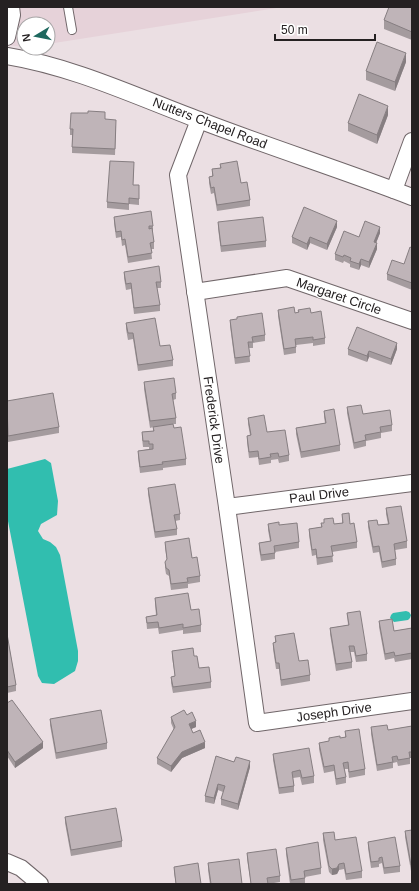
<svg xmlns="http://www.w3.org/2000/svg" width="419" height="891" font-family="Arial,sans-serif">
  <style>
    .built { fill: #e6d2d9 }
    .water { fill: #31beaf }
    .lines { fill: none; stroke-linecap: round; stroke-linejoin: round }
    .lane-casing { stroke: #706669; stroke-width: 10 }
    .street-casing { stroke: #706669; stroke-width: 18 }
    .lane { stroke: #fff; stroke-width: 8 }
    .street { stroke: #fff; stroke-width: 16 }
    .wall { fill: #a49b9e }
    .shaded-wall { fill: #867e81 }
    .building { fill: #bfb4b8; stroke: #867e81 }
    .labels { text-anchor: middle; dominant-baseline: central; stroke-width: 3; stroke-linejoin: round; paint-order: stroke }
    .street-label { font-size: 13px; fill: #252122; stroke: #fff }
  </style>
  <rect width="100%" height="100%" fill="#ebdfe3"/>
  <path class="built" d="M 7,7 L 283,7 L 48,44 L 48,24 L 24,24 L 24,47 L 7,45 Z"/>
  <g class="water">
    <path d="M 45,459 L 51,463 L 58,501 L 57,515 L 41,524 L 38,531 L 43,539 L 50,542 L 56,547 L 60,555 L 78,651 L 78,661 L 75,671 L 54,684 L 42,683 L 38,676 L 7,516 L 7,469 Z"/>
    <path d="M 406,611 L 409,612 L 411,615 L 410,618 L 408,620 L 394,622 L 390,618 L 391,615 L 393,613 Z"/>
  </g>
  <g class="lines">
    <defs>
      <path id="lane" d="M 68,7 L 72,30"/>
      <g id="street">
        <path d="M 7,37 L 12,15 L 11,7"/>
        <path d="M 7,56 C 74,67 135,96 199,120 C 269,147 342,170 412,197"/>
        <path d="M 199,120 L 178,175 L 227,507 L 257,723 L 412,701"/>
        <path d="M 394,190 L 412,141"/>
        <path d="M 195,292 L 287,278 L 412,321"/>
        <path d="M 227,507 L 412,483"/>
        <path d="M 7,862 L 21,868 L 40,884"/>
      </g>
    </defs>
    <use href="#lane" class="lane-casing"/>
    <use href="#street" class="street-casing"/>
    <use href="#lane" class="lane"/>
    <use href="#street" class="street"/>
  </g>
  <g class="wall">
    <path d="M 412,7 L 412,40 L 384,29 L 384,20 Z"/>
    <path d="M 406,62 L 395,91 L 366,80 L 366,71 Z"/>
    <path d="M 388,115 L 377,144 L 348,131 L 348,123 Z"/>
    <path d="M 105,119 L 116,126 L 115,155 L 72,153 L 72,135 L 70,135 L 70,129 Z"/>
    <path d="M 220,164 L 241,183 L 250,200 L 250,206 L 217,211 L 214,193 L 211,194 L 209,183 L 209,177 L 212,176 L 212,169 L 220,168 Z"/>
    <path d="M 134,168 L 133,185 L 139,191 L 139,205 L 129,204 L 129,210 L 107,208 L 107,202 Z"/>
    <path d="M 114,217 L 153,226 L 153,232 L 152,232 L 154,242 L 154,249 L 151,249 L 152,259 L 128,263 L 125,245 L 122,246 L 121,237 L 116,238 L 114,223 Z"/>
    <path d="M 218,222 L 266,241 L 266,247 L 221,252 L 218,228 Z"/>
    <path d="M 337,227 L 327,250 L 310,243 L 307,250 L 292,243 L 292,237 Z"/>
    <path d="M 380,233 L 376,243 L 377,249 L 369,268 L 361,265 L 359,270 L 350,267 L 350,264 L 344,261 L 343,263 L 335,260 L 335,254 L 359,237 Z"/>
    <path d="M 412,248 L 412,290 L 387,280 L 387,274 L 404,264 Z"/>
    <path d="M 124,272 L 161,282 L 161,288 L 157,288 L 160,305 L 160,311 L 134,314 L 131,289 L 126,290 L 124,278 Z"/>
    <path d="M 278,310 L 295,313 L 298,312 L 298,310 L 311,313 L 325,338 L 325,344 L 313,346 L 313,343 L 296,345 L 296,353 L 284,355 L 278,316 Z"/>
    <path d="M 230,320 L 265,335 L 265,341 L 253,343 L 253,348 L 249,348 L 250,362 L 235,364 L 230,326 Z"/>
    <path d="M 126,323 L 160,346 L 173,360 L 173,366 L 138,371 L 133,339 L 128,340 L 126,329 Z"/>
    <path d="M 348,349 L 397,349 L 391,365 L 369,357 L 367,362 L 348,355 Z"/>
    <path d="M 144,382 L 176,393 L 176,399 L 173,400 L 176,418 L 176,424 L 173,424 L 174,428 L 186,459 L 186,465 L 163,468 L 163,470 L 140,473 L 138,457 L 138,451 L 149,449 L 149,447 L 143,447 L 142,438 L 142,432 L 153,431 L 153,427 L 150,428 L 144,389 Z"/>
    <path d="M 7,401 L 59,427 L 59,433 L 8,442 Z"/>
    <path d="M 347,407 L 363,414 L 392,425 L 392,431 L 381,433 L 381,438 L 366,441 L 366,446 L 354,449 L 347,413 Z"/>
    <path d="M 324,411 L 340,445 L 340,451 L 301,458 L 296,434 L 296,428 L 325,423 L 324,417 Z"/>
    <path d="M 248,418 L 267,432 L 289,455 L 289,461 L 279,463 L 278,459 L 271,460 L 271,463 L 259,465 L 258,457 L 249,458 L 247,442 L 247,436 L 250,435 L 248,424 Z"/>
    <path d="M 148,488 L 180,514 L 180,520 L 175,521 L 177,529 L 177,535 L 155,538 L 148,494 Z"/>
    <path d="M 386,508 L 407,541 L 407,548 L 395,550 L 396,559 L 396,565 L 382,568 L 379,552 L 373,553 L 368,527 L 368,521 L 378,525 L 388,524 L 386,514 Z"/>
    <path d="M 342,514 L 350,524 L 357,542 L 357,548 L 332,552 L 333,562 L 317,565 L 316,555 L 312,556 L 309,535 L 309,529 L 321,527 L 321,523 L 324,523 L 324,519 L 334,524 L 342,523 Z"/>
    <path d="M 268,524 L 279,525 L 299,542 L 299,548 L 275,552 L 275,559 L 261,561 L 259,549 L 259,543 L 270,541 L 268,530 Z"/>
    <path d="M 165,542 L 192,558 L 200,576 L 200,582 L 188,584 L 188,588 L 171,590 L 169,576 L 166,574 L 165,568 L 165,562 L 167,560 L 165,548 Z"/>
    <path d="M 155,598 L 191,610 L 201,625 L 201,632 L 183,634 L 183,630 L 159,634 L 158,628 L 147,629 L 146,617 L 156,615 L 155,604 Z"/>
    <path d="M 347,613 L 367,654 L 367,661 L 356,662 L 354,652 L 350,652 L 352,662 L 352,668 L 336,671 L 330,634 L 330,628 L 348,625 Z"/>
    <path d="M 379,621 L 394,631 L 412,628 L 412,659 L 395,662 L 394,658 L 385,660 L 379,627 Z"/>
    <path d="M 7,634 L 16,685 L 16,691 L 7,693 Z"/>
    <path d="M 275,636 L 299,661 L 310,675 L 310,681 L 281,686 L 279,669 L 276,669 L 273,649 L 273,643 L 275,643 Z"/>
    <path d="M 172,651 L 194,656 L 199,668 L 211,682 L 211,688 L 173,693 L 171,683 L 171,677 L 175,676 L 172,657 Z"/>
    <path d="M 7,703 L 43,748 L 15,768 L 7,756 Z"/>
    <path d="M 187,715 L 196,727 L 191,729 L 193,733 L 205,748 L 182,758 L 171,772 L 157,764 L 157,758 L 174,730 L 171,723 L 171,717 Z"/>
    <path d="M 50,719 L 107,743 L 107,749 L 56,759 L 50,725 Z"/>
    <path d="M 412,726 L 412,758 L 410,758 L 410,764 L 398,766 L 397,762 L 393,763 L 393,768 L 377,771 L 371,734 L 371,727 L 388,730 Z"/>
    <path d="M 345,731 L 365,769 L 365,775 L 349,778 L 348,769 L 344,769 L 346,777 L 346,783 L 336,785 L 334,771 L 324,773 L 319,749 L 319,743 L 329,741 L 329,738 L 340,738 L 345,737 Z"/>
    <path d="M 273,754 L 314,776 L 314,783 L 302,785 L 300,777 L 293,778 L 294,786 L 294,792 L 279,794 L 273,760 Z"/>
    <path d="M 216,756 L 250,767 L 238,810 L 221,805 L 221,799 L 223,792 L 218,790 L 214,804 L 205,802 L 205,796 Z"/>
    <path d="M 65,817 L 122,841 L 122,847 L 71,856 L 65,823 Z"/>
    <path d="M 412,830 L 412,871 L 411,871 L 405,837 L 405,831 Z"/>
    <path d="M 323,833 L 335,840 L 362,871 L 362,878 L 346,880 L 344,869 L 339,870 L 337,874 L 332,875 L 329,872 L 323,840 Z"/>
    <path d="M 368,842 L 400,866 L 400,872 L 384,874 L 382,863 L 379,864 L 379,867 L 371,868 L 368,848 Z"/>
    <path d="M 286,848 L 321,868 L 321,874 L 305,877 L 305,884 L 290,884 L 286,854 Z"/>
    <path d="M 247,853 L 280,876 L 280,882 L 268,884 L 251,884 L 247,859 Z"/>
    <path d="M 208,863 L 242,884 L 210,884 L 208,870 Z"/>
    <path d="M 174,867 L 201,884 L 176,884 L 174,873 Z"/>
  </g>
  <g class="shaded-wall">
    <path d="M 406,53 L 406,62 L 395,91 L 395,82 Z"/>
    <path d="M 388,106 L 388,115 L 377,144 L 377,135 Z"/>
    <path d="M 337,221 L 337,227 L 327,250 L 327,244 Z"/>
    <path d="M 380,227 L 380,233 L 374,248 L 374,242 Z"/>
    <path d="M 310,237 L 310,243 L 307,250 L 307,244 Z"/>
    <path d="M 377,243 L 377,249 L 369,268 L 369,262 Z"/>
    <path d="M 361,259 L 361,265 L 359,270 L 359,264 Z"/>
    <path d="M 397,343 L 397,349 L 391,365 L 391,359 Z"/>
    <path d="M 369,351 L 369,357 L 367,362 L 367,356 Z"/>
    <path d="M 196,721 L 196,727 L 189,730 L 189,724 Z"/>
    <path d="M 43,742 L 43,748 L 15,768 L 15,762 Z"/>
    <path d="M 205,742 L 205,748 L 182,758 L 171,772 L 171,766 L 182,752 Z"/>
    <path d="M 250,761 L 250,767 L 238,810 L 238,804 Z"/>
    <path d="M 218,784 L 218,790 L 214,804 L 214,798 Z"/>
    <path d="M 339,864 L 339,870 L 337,874 L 332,875 L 332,869 Z"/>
  </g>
  <g class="building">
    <path d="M 389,7 L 412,7 L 412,32 L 384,20 Z"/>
    <path d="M 377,42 L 406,53 L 395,82 L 366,71 Z"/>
    <path d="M 359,94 L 388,106 L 377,135 L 348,123 Z"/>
    <path d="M 88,111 L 105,112 L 105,119 L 116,120 L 115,149 L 72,147 L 73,129 L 70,129 L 71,113 L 88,113 Z"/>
    <path d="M 110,161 L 134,162 L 133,185 L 139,185 L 139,199 L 129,198 L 129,204 L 107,202 Z"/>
    <path d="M 237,161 L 241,183 L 247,182 L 250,200 L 217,205 L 214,187 L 211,188 L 209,177 L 213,176 L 212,169 L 221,168 L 220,164 Z"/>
    <path d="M 304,207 L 337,221 L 327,244 L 310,237 L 307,244 L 292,237 Z"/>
    <path d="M 151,211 L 153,226 L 149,226 L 149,229 L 152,228 L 154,242 L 150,243 L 152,253 L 128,257 L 125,239 L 122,240 L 121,231 L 116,232 L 114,217 Z"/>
    <path d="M 263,217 L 266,241 L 221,246 L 218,222 Z"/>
    <path d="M 365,221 L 380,227 L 374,242 L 377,243 L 369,262 L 361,259 L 359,264 L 350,261 L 351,258 L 344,255 L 343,257 L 335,254 L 344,231 L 359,237 Z"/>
    <path d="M 410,247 L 412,248 L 412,283 L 387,274 L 392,260 L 404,264 Z"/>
    <path d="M 159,266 L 161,282 L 156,282 L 160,305 L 134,308 L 131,283 L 126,284 L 124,272 Z"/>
    <path d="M 294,307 L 295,313 L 299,312 L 298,310 L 310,308 L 311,313 L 321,311 L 325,338 L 313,340 L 313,337 L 295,339 L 296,347 L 284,349 L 278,310 Z"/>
    <path d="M 262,313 L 265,335 L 252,337 L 253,342 L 248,342 L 250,356 L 235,358 L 230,320 L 237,319 L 237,317 Z"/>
    <path d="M 155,318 L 160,346 L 170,345 L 173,360 L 138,365 L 133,333 L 128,333 L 126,323 Z"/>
    <path d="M 357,327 L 397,343 L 391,359 L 369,351 L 367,356 L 348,349 Z"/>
    <path d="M 174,378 L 176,393 L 172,394 L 176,418 L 150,421 L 144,382 Z"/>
    <path d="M 53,393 L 59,427 L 8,436 L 7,401 Z"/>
    <path d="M 361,405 L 363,414 L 390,410 L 392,425 L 380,427 L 381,432 L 365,435 L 366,440 L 354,443 L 347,407 Z"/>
    <path d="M 334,409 L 340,445 L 301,452 L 296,428 L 326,423 L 324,411 Z"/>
    <path d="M 264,415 L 267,432 L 285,430 L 289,455 L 279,457 L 278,453 L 270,454 L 271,457 L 259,459 L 258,451 L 249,452 L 247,436 L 251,435 L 248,418 Z"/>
    <path d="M 173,424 L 174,428 L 181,427 L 186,459 L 162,462 L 163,464 L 140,467 L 138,451 L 153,449 L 153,444 L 149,444 L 149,441 L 143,441 L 142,432 L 154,431 L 153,427 Z"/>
    <path d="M 175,484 L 180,514 L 174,515 L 177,529 L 155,532 L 148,488 Z"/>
    <path d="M 401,506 L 407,541 L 394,544 L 396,559 L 382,562 L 379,546 L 373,547 L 368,521 L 377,520 L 378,525 L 389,524 L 386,508 Z"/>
    <path d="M 349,513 L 350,524 L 354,523 L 357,542 L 331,546 L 333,556 L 317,558 L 316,549 L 312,550 L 309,529 L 322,527 L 321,523 L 324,523 L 324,519 L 333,518 L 334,524 L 343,523 L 342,514 Z"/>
    <path d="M 279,522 L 279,525 L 297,523 L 299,542 L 274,546 L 275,553 L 261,555 L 259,543 L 271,541 L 268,524 Z"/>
    <path d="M 189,538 L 192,558 L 197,557 L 200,576 L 187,578 L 188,582 L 171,584 L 169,570 L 166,568 L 165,562 L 167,559 L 165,542 Z"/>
    <path d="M 188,593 L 191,610 L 199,609 L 201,625 L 183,628 L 183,624 L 159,628 L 158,622 L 147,623 L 146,617 L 157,615 L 155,598 Z"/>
    <path d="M 360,611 L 367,654 L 356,656 L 354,646 L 349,646 L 352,662 L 336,664 L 330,628 L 349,625 L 347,613 Z"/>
    <path d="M 392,619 L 394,631 L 412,628 L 412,653 L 395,656 L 394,652 L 385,654 L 379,621 Z"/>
    <path d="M 294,633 L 299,661 L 308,660 L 310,675 L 281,680 L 279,663 L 276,663 L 273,643 L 276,642 L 275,636 Z"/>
    <path d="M 7,634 L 16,685 L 7,687 Z"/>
    <path d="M 193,648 L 194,656 L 197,656 L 199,668 L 209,667 L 211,682 L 173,687 L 171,677 L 175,676 L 172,651 Z"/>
    <path d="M 12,700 L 43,742 L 15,762 L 7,750 L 7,703 Z"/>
    <path d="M 101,710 L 107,743 L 56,753 L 50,719 Z"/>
    <path d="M 184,710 L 187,715 L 192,712 L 196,721 L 189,724 L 193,733 L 200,730 L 205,742 L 182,752 L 171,766 L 157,758 L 175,727 L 171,717 Z"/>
    <path d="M 387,725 L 388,730 L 412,726 L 412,752 L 409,752 L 410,758 L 398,760 L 397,756 L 392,757 L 393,762 L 377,765 L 371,727 Z"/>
    <path d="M 359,729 L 365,769 L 349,772 L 348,762 L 343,763 L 346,777 L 336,779 L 334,765 L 324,767 L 319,743 L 329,741 L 329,738 L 340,736 L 340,738 L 346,737 L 345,731 Z"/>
    <path d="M 309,748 L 314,776 L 302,778 L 300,770 L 292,772 L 294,786 L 279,788 L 273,754 Z"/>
    <path d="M 216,756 L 234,762 L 236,757 L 250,761 L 238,804 L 221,799 L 225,786 L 218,784 L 214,798 L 205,796 Z"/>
    <path d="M 116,808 L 122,841 L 71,850 L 65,817 Z"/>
    <path d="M 412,830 L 412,865 L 411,865 L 405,831 Z"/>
    <path d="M 334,832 L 335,840 L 356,837 L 362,871 L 346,874 L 344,863 L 339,864 L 337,868 L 332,869 L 329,866 L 323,833 Z"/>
    <path d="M 395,837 L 400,866 L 384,868 L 382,857 L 379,858 L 379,861 L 371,862 L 368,842 Z"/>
    <path d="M 318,842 L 321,868 L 304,871 L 305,878 L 291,880 L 286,848 Z"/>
    <path d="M 276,849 L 280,876 L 267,878 L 268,884 L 251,884 L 247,853 Z"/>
    <path d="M 239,859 L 242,884 L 211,884 L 208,863 Z"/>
    <path d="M 198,863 L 201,884 L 176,884 L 174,867 Z"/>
  </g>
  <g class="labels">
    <g class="street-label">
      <text transform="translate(210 123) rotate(21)">Nutters Chapel Road</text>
      <text transform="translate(339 296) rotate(19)">Margaret Circle</text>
      <text transform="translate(214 420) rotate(82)">Frederick Drive</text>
      <text transform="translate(319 495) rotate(-7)">Paul Drive</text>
      <text transform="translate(334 712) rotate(-8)">Joseph Drive</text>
    </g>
  </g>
  <rect width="419" height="891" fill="none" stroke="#252122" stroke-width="16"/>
  <g transform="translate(36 36) rotate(260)"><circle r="19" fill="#ffffff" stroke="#a8a6a7"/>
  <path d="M0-3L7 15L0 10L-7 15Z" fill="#1e685f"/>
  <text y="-6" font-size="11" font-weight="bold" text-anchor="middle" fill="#252122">N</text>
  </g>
  <path d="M275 34v6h100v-6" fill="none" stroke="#252122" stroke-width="2"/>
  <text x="281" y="34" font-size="12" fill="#252122" stroke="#ffffff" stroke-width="3" paint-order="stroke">50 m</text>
</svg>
